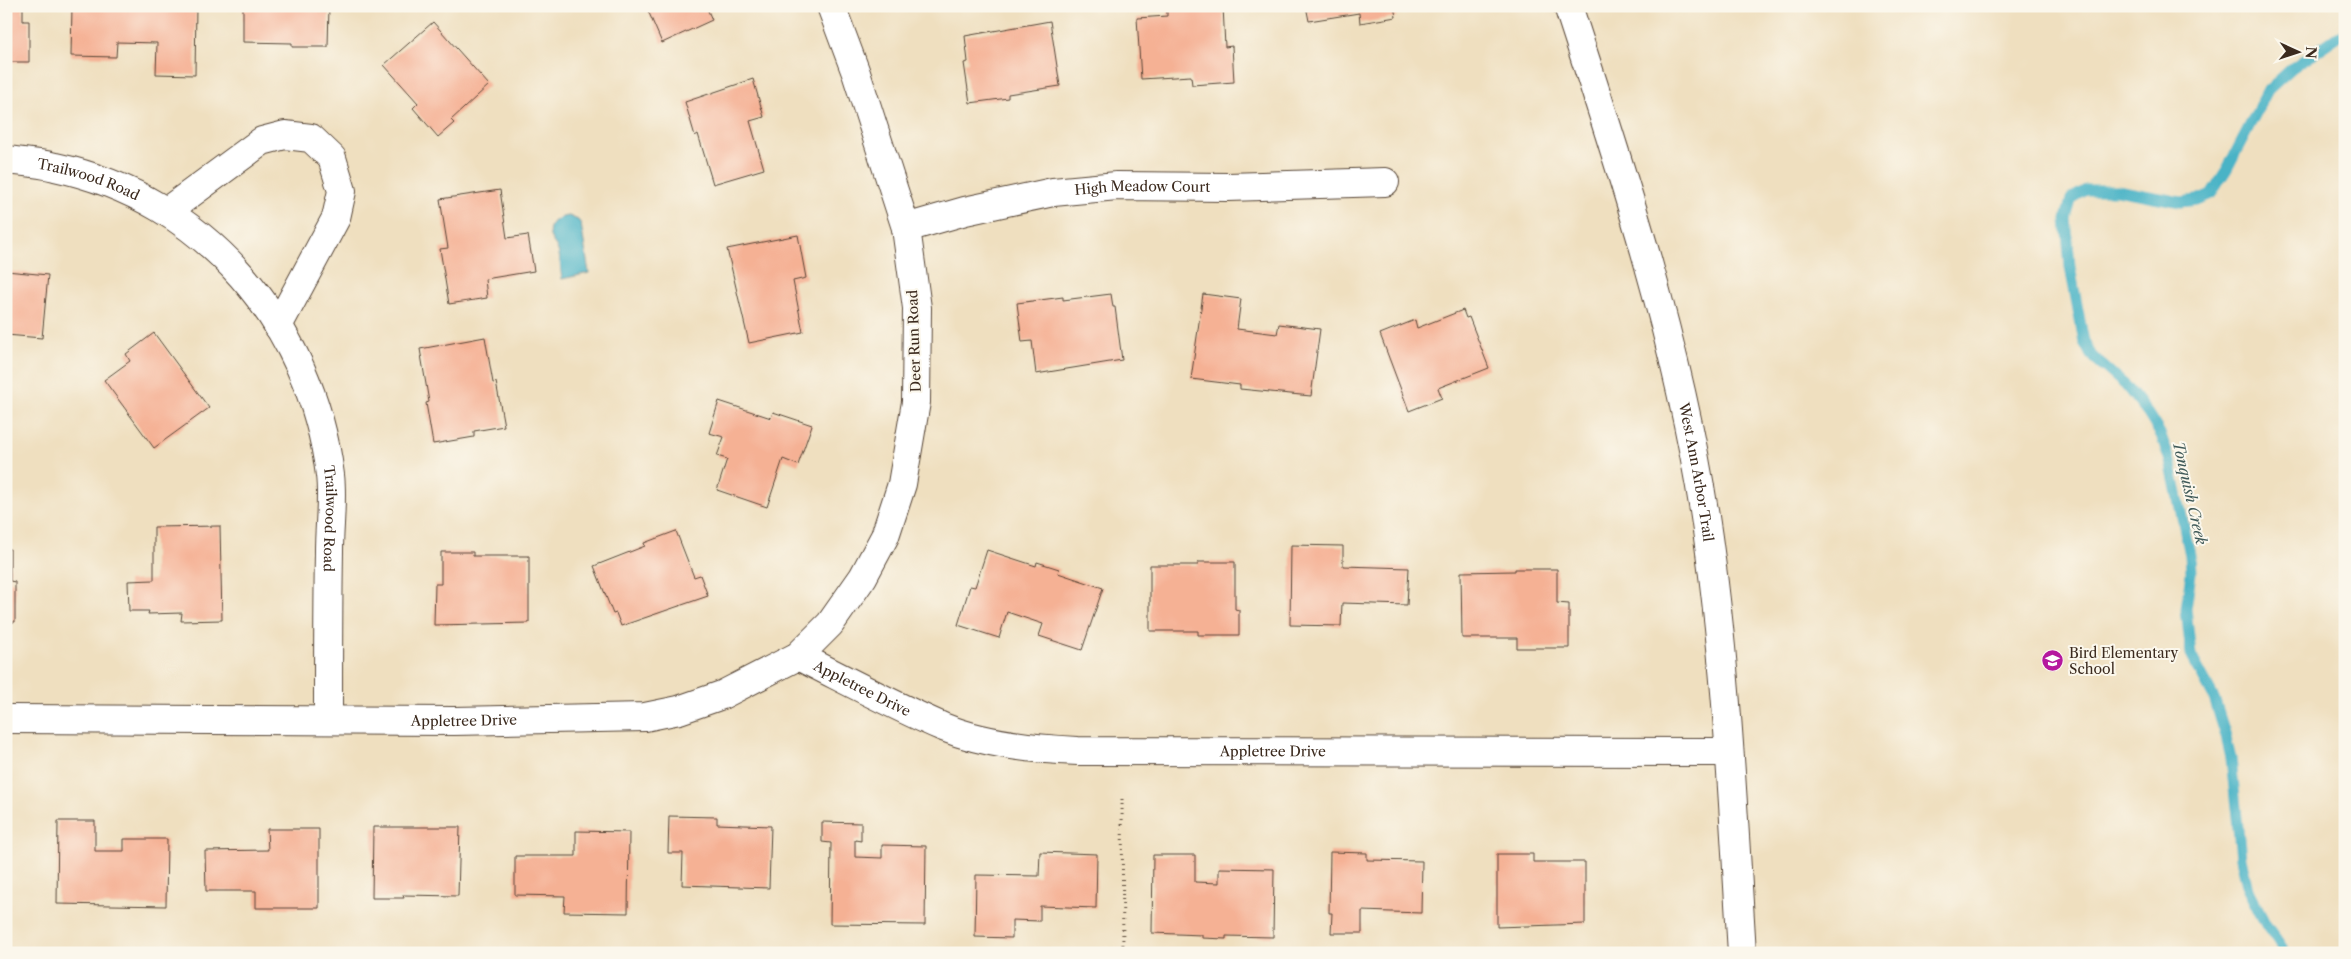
<svg xmlns="http://www.w3.org/2000/svg" width="2351" height="959" font-family="'Libre Caslon Text',serif">
  <style>
    .water { fill: #48b3c6; stroke: #426e72 }
    .lines { fill: none; stroke-linecap: round; stroke-linejoin: round }
    .stream { stroke: #48b3c6; stroke-width: 11 }
    .building { fill: #f5b194 }
    .minor-casing { stroke: #564536; stroke-width: 30 }
    .tertiary-casing { stroke: #564536; stroke-width: 30 }
    .path { stroke: #564536; stroke-width: 3; stroke-dasharray: 1 4; stroke-linecap: butt }
    .minor { stroke: #fff; stroke-width: 28 }
    .tertiary { stroke: #fff; stroke-width: 28 }
    .labels { text-anchor: middle; dominant-baseline: central; stroke-width: 4; stroke-linejoin: round; paint-order: stroke }
    .street-label { font-size: 14px; fill: #3b2a1e; stroke: #fbf7ec }
    .poi-label { font-size: 14px; fill: #3b2a1e; stroke: #fbf7ec; text-anchor: start }
    .water-label { font-size: 15px; font-style: italic; fill: #405a59; stroke: #fbf7ec }
  </style>
  <rect width="100%" height="100%" fill="#fbf7ec"/>
  <filter id="ink" filterUnits="userSpaceOnUse"><feTurbulence type="fractalNoise" baseFrequency=".02" numOctaves="2"/><feDisplacementMap in="SourceGraphic" scale="10" xChannelSelector="R" yChannelSelector="G"/><feConvolveMatrix kernelMatrix="1 2 1 2 8 2 1 2 1" color-interpolation-filters="sRGB"/></filter>
  <filter id="wash" filterUnits="userSpaceOnUse"><feTurbulence type="fractalNoise" baseFrequency=".0096" numOctaves="4" result="noise"/><feDisplacementMap in="SourceGraphic" scale="20" xChannelSelector="R" yChannelSelector="G"/><feGaussianBlur stdDeviation="1.12" result="paint"/><feColorMatrix in="noise" values="0 0 0 0 0 0 0 0 0 0 0 0 0 0 0 0 0 1.4 0 .05"/><feComposite in="paint" operator="in"/></filter>
  <g filter="url(#wash)">
    <rect width="100%" height="100%" fill="#efdfbf"/>
    <path class="water" d="M 569,216 L 578,220 L 581,224 L 589,273 L 562,279 C 560,269 561,255 556,246 C 554,243 551,240 550,236 C 546,224 559,216 569,216 Z"/>
    <g class="lines">
      <path class="stream" d="M 2286,953 L 2266,925 L 2248,890 L 2241,858 L 2231,758 L 2225,733 L 2214,698 L 2191,655 L 2186,609 L 2191,573 L 2190,555 L 2170,461 L 2161,435 L 2148,414 L 2126,386 L 2092,356 L 2084,342 L 2070,267 L 2066,219 L 2071,199 L 2086,190 L 2117,190 L 2181,202 L 2197,200 L 2211,194 L 2227,169 L 2268,90 L 2292,68 L 2337,37 L 2345,34"/>
    </g>
    <g id="blocks">
      <g class="building">
        <path d="M 6,6 L 23,6 L 23,21 L 29,21 L 29,62 L 6,62 Z"/>
        <path d="M 72,6 L 196,6 L 195,75 L 156,74 L 157,43 L 117,42 L 116,57 L 71,56 Z"/>
        <path d="M 243,6 L 329,6 L 328,47 L 292,47 L 292,43 L 243,42 Z"/>
        <path d="M 646,6 L 706,6 L 712,20 L 662,43 Z"/>
        <path d="M 1167,6 L 1190,6 L 1190,9 L 1223,6 L 1225,47 L 1232,46 L 1234,82 L 1192,85 L 1191,76 L 1141,79 L 1137,18 L 1167,16 Z"/>
        <path d="M 1306,6 L 1394,6 L 1396,17 L 1360,23 L 1359,13 L 1309,21 Z"/>
        <path d="M 1050,21 L 1060,86 L 1008,94 L 1008,98 L 970,103 L 964,63 L 968,62 L 965,36 Z"/>
        <path d="M 433,22 L 489,85 L 451,120 L 454,123 L 438,137 L 413,108 L 418,103 L 384,65 Z"/>
        <path d="M 753,79 L 764,117 L 750,121 L 764,169 L 713,184 L 698,134 L 695,136 L 685,102 Z"/>
        <path d="M 500,190 L 507,238 L 528,235 L 534,271 L 485,279 L 487,298 L 449,304 L 440,249 L 448,248 L 440,199 Z"/>
        <path d="M 798,235 L 806,278 L 793,281 L 803,332 L 749,343 L 727,249 Z"/>
        <path d="M 6,271 L 48,275 L 42,338 L 6,335 Z"/>
        <path d="M 1111,294 L 1113,307 L 1115,307 L 1122,360 L 1036,374 L 1032,341 L 1022,342 L 1017,303 L 1063,297 L 1063,300 Z"/>
        <path d="M 1203,294 L 1241,299 L 1237,329 L 1277,334 L 1279,324 L 1320,329 L 1311,396 L 1240,389 L 1240,385 L 1191,379 Z"/>
        <path d="M 1463,310 L 1466,318 L 1469,317 L 1489,368 L 1438,388 L 1442,398 L 1409,411 L 1380,334 L 1415,320 L 1417,328 Z"/>
        <path d="M 154,333 L 209,408 L 154,448 L 104,380 L 130,361 L 126,354 Z"/>
        <path d="M 485,337 L 493,383 L 496,382 L 504,426 L 474,431 L 474,437 L 433,444 L 426,403 L 429,402 L 420,349 Z"/>
        <path d="M 719,401 L 771,418 L 773,412 L 812,425 L 798,465 L 783,459 L 767,507 L 717,490 L 727,459 L 717,456 L 724,437 L 709,433 Z"/>
        <path d="M 220,526 L 222,620 L 181,621 L 182,613 L 148,614 L 149,611 L 129,611 L 128,581 L 154,580 L 154,527 Z"/>
        <path d="M 676,531 L 694,577 L 700,575 L 708,596 L 621,626 L 616,613 L 613,614 L 594,566 L 645,546 L 644,543 Z"/>
        <path d="M 1291,545 L 1343,546 L 1343,566 L 1409,568 L 1407,605 L 1342,603 L 1341,626 L 1290,625 Z"/>
        <path d="M 6,549 L 10,549 L 10,581 L 15,582 L 15,622 L 6,622 Z"/>
        <path d="M 987,550 L 1036,566 L 1037,562 L 1059,569 L 1058,573 L 1103,588 L 1082,650 L 1039,636 L 1043,624 L 1007,612 L 999,638 L 958,625 L 970,586 L 975,587 Z"/>
        <path d="M 441,552 L 473,552 L 473,556 L 529,556 L 529,623 L 434,625 L 435,584 L 441,584 Z"/>
        <path d="M 1198,562 L 1235,562 L 1235,609 L 1239,610 L 1239,635 L 1198,635 L 1198,631 L 1150,631 L 1150,565 L 1198,565 Z"/>
        <path d="M 1515,569 L 1557,569 L 1557,603 L 1569,604 L 1569,648 L 1517,648 L 1517,638 L 1462,638 L 1461,572 L 1515,571 Z"/>
        <path d="M 669,816 L 717,817 L 717,824 L 771,826 L 769,888 L 682,885 L 683,853 L 668,853 Z"/>
        <path d="M 58,821 L 95,821 L 95,851 L 124,851 L 124,839 L 167,839 L 166,906 L 57,904 Z"/>
        <path d="M 822,822 L 861,823 L 861,841 L 855,840 L 855,857 L 882,858 L 882,845 L 926,846 L 925,925 L 830,924 L 831,843 L 822,842 Z"/>
        <path d="M 373,827 L 460,827 L 458,896 L 403,895 L 404,898 L 372,898 Z"/>
        <path d="M 267,829 L 319,829 L 319,908 L 256,908 L 256,891 L 206,891 L 205,851 L 268,850 Z"/>
        <path d="M 576,831 L 629,832 L 628,913 L 564,912 L 565,896 L 515,895 L 515,856 L 576,856 Z"/>
        <path d="M 1040,852 L 1097,854 L 1096,908 L 1040,906 L 1040,921 L 1012,920 L 1012,938 L 975,937 L 976,875 L 1039,876 Z"/>
        <path d="M 1330,852 L 1367,853 L 1367,860 L 1422,861 L 1421,913 L 1362,911 L 1362,933 L 1331,933 L 1332,913 L 1329,913 Z"/>
        <path d="M 1497,854 L 1533,854 L 1533,862 L 1585,862 L 1585,924 L 1497,927 Z"/>
        <path d="M 1153,855 L 1195,855 L 1195,882 L 1219,883 L 1219,868 L 1274,869 L 1273,937 L 1226,936 L 1226,939 L 1202,938 L 1202,935 L 1152,933 Z"/>
      </g>
    </g>
  </g>
  <g filter="url(#ink)">
    <use href="#blocks" fill-opacity="0" stroke="#564536" stroke-width="1"/>
    <g class="lines">
      <defs>
        <g id="minor">
          <path id="s1" d="M 6,160 C 22,162 39,163 55,167 C 206,199 311,324 330,475 C 333,499 329,526 329,551 C 328,607 328,664 328,720"/>
          <path d="M 167,211 L 262,141 L 285,135 L 311,138 L 332,158 L 342,191 L 336,218 L 278,326"/>
          <path id="s2" d="M 906,228 L 965,211 L 1053,192 L 1117,186 L 1228,187 L 1385,182"/>
          <path id="s3" d="M 798,656 C 846,680 894,706 943,727 C 985,744 1033,749 1078,751 L 1729,752"/>
          <path id="s4" d="M 6,719 L 454,721 L 645,717 L 679,710 L 722,695 L 798,656 L 830,624 L 863,577 L 885,536 L 902,484 L 916,402 L 917,308 L 906,228 L 856,73 L 831,6"/>
        </g>
        <g id="tertiary">
          <path id="s5" d="M 1568,6 C 1623,174 1678,342 1705,517 C 1727,661 1733,808 1742,953"/>
        </g>
      </defs>
      <use href="#minor" class="minor-casing"/>
      <use href="#tertiary" class="tertiary-casing"/>
      <path class="path" d="M 1122,799 L 1123,953"/>
      <use href="#minor" class="minor"/>
      <use href="#tertiary" class="tertiary"/>
    </g>
  </g>
  <defs>
    <symbol id="school-disc" viewBox="-11 -11 22 22"><circle r="9.5" fill="#b5179e" stroke="#fbf7ec"/><path d="M0-5L7-2L0 1L-7-2ZM-4 1L0 2.5L4 1V4Q0 6-4 4Z" fill="#fff"/></symbol>
  </defs>
  <g fill-rule="evenodd">
    <use href="#school-disc" x="2040" y="648" width="25" height="25"/>
  </g>
  <g class="labels">
    <g class="street-label">
      <text stroke="none"><textPath href="#s1" startOffset="85">Trailwood Road</textPath></text>
      <text stroke="none"><textPath href="#s2" startOffset="241">High Meadow Court</textPath></text>
      <text transform="translate(914 341) rotate(-92)">Deer Run Road</text>
      <text stroke="none"><textPath href="#s5" startOffset="484">West Ann Arbor Trail</textPath></text>
      <text stroke="none"><textPath href="#s1" startOffset="534">Trailwood Road</textPath></text>
      <text stroke="none"><textPath href="#s3" startOffset="72">Appletree Drive</textPath></text>
      <text stroke="none"><textPath href="#s4" startOffset="458">Appletree Drive</textPath></text>
      <text stroke="none"><textPath href="#s3" startOffset="494">Appletree Drive</textPath></text>
    </g>
    <g class="poi-label">
      <text x="2069" y="653">Bird Elementary<tspan x="2069" dy="16">School</tspan></text>
    </g>
    <g class="water-label">
      <text transform="translate(2190 493) rotate(77)">Tonquish Creek</text>
    </g>
  </g>
  <rect width="2351" height="959" fill="none" stroke="#fbf7ec" stroke-width="25"/>
  <g transform="translate(2298 52) rotate(93)" stroke="#fbf7ec" stroke-width="4" paint-order="stroke">
  <path d="M0-4L9 19L0 12L-9 19Z" fill="#3b2a1e"/>
  <text y="-8" font-size="14" font-weight="bold" text-anchor="middle" fill="#3b2a1e">N</text>
  </g>
</svg>
